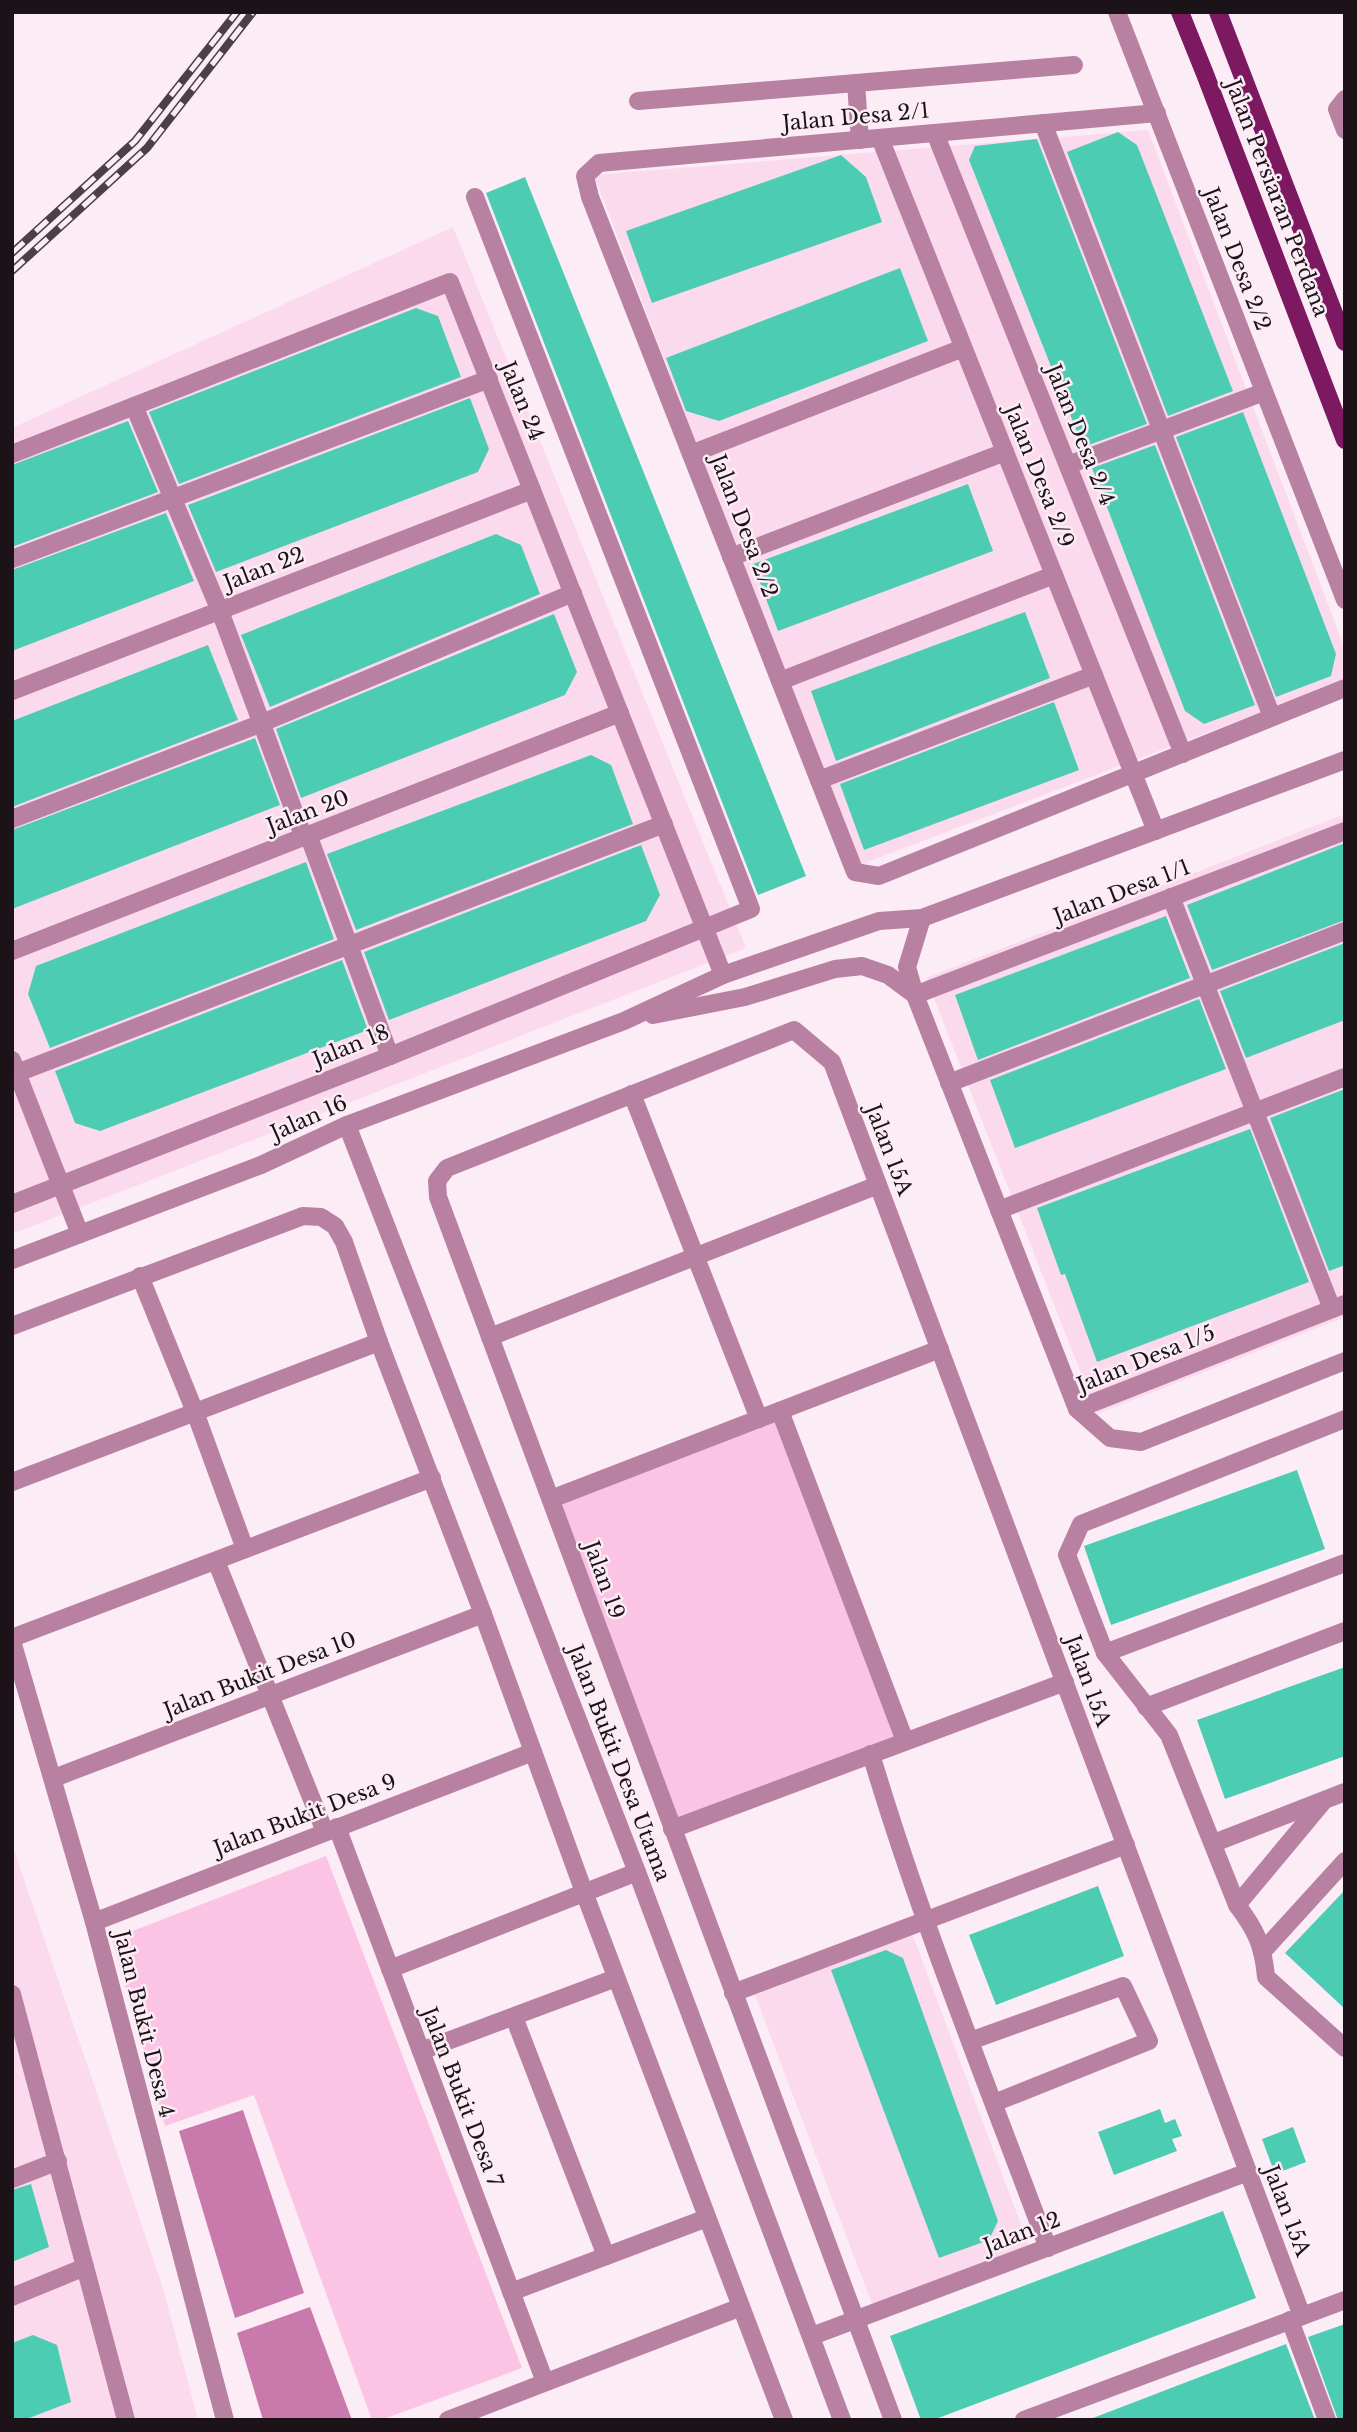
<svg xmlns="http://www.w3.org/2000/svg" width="1357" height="2432" font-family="'Libre Baskerville',serif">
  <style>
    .built { fill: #fcdaed }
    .green { fill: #fbc4e4 }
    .water { fill: #ca79ac }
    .building { fill: #4ccdb3 }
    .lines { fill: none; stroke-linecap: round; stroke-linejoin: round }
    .minor { stroke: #b881a2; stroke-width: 18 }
    .major { stroke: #7d1960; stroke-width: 18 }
    .rail-casing { stroke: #4b4047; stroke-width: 8 }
    .rail { stroke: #fcecf5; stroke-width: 5; stroke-dasharray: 16; stroke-linecap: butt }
    .labels { text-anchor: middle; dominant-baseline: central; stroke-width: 5; stroke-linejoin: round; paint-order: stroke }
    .street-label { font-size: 21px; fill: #1c1319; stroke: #fcecf5 }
  </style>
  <rect width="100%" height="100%" fill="#fcecf5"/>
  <g class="built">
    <path d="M 1148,130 L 1345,649 L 1345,674 L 1340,682 L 857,866 L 594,175 Z"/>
    <path d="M 453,227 L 746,948 L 12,1234 L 12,428 Z"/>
    <path d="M 1345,814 L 1345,1317 L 1097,1414 L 926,978 Z"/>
    <path d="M 12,1844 L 163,2288 L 198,2420 L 12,2420 Z"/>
    <path d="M 912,1933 L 1029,2246 L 872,2304 L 755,1995 Z"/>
  </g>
  <g class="green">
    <path d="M 780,1411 L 905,1741 L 672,1829 L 551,1499 Z"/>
    <path d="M 326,1856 L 522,2368 L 381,2420 L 372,2420 L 254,2095 L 165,2126 L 112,1939 Z"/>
  </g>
  <g class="water">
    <path d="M 243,2110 L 304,2293 L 235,2318 L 179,2131 Z"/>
    <path d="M 310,2307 L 352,2420 L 263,2420 L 237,2333 Z"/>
  </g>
  <g class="building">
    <path d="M 1118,132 L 1137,145 L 1233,391 L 1168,416 L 1067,152 Z"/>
    <path d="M 1037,139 L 1147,424 L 1083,447 L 969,160 L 975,146 Z"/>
    <path d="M 841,155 L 866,177 L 882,222 L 652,303 L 626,231 Z"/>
    <path d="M 525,177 L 806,876 L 758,895 L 486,193 Z"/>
    <path d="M 900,268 L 928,341 L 719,421 L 686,411 L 666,358 Z"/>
    <path d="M 416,308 L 438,316 L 461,377 L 179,484 L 149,412 Z"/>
    <path d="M 470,398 L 489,449 L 478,472 L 216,572 L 188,505 Z"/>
    <path d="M 1243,412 L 1336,654 L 1331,676 L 1276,697 L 1176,437 Z"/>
    <path d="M 128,421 L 158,492 L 12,547 L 12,465 Z"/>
    <path d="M 1155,445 L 1255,705 L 1204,724 L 1185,711 L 1092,468 Z"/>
    <path d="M 968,484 L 993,551 L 778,631 L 753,564 Z"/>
    <path d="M 166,513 L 194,581 L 12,651 L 12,570 Z"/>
    <path d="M 496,534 L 521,545 L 540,594 L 270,707 L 241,635 Z"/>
    <path d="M 1025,612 L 1050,678 L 836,761 L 811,691 Z"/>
    <path d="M 554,614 L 577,672 L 565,695 L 301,798 L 276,729 Z"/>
    <path d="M 208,645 L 238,720 L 12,807 L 12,721 Z"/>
    <path d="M 1054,702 L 1079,770 L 864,850 L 840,784 Z"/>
    <path d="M 255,738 L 280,805 L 12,909 L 12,830 Z"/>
    <path d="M 591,755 L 611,765 L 633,824 L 356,930 L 327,854 Z"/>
    <path d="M 1345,843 L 1345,920 L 1212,970 L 1187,905 Z"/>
    <path d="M 641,845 L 660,895 L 646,921 L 389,1020 L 364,952 Z"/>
    <path d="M 306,862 L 334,939 L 50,1048 L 28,994 L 36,966 Z"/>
    <path d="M 1166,916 L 1190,978 L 978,1060 L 955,995 Z"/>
    <path d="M 1345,943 L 1345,1020 L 1246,1058 L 1220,991 Z"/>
    <path d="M 342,960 L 368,1030 L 100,1131 L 75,1123 L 55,1071 Z"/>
    <path d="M 1199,999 L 1226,1069 L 1015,1148 L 990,1080 Z"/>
    <path d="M 1345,1089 L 1345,1265 L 1329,1271 L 1270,1118 Z"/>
    <path d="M 1250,1129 L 1309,1282 L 1097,1362 L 1065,1274 L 1061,1275 L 1037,1208 Z"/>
    <path d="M 1297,1470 L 1325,1549 L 1111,1625 L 1084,1546 Z"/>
    <path d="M 1345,1667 L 1345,1756 L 1225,1799 L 1197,1720 Z"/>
    <path d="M 1098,1886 L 1124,1956 L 996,2005 L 969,1935 Z"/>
    <path d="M 1345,1890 L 1345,2009 L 1285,1953 Z"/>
    <path d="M 886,1950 L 903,1958 L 998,2221 L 989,2240 L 939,2258 L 831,1970 Z"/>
    <path d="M 1160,2109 L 1165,2123 L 1175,2119 L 1182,2136 L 1172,2139 L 1177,2151 L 1114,2175 L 1098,2132 Z"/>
    <path d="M 1293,2127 L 1306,2162 L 1275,2174 L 1262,2139 Z"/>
    <path d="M 31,2184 L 49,2247 L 12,2262 L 12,2190 Z"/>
    <path d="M 1223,2211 L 1256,2298 L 933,2420 L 921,2420 L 890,2336 Z"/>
    <path d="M 1345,2324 L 1345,2420 L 1338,2420 L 1308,2337 Z"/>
    <path d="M 33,2335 L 57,2345 L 71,2402 L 24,2420 L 12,2420 L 12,2343 Z"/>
    <path d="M 1286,2344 L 1315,2420 L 1093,2420 L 1093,2418 Z"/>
  </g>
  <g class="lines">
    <g class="minor">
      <path d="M 1117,12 L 1345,600"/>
      <path d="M 856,83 L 860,140"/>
      <path d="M 1345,99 L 1337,109 L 1345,130"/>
      <path d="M 638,101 L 1074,65"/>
      <path d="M 1157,113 L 599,163 L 585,176 L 590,197 L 855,872 L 879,876 L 1345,688"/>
      <path d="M 1043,123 L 1272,717"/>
      <path d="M 935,133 L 1183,754"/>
      <path d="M 880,138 L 1156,831"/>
      <path d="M 134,406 L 220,611 L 304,838"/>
      <path d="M 12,454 L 450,282 L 723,975"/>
      <path d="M 691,454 L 963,348"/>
      <path d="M 1068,465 L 1264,392"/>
      <path d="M 731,557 L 1005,452"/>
      <path d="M 12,559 L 489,379"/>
      <path d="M 780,681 L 1054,575"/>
      <path d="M 12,691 L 532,490"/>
      <path d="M 819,780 L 1094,675"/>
      <path d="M 12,819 L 262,723 L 573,593"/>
      <path d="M 309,837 L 390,1056"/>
      <path d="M 1171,897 L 1332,1309"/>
      <path d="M 922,918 L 907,967 L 915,995 L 1077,1409 L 1110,1438 L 1141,1442 L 1345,1361"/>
      <path d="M 12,951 L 620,713"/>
      <path d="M 915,995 L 1345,831"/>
      <path d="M 653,1015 L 745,997 L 835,969 L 862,966 L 888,975 L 915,995"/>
      <path d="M 12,1060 L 80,1234"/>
      <path d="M 12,1075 L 664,824"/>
      <path d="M 949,1083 L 1345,931"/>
      <path d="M 632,1094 L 759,1419"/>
      <path d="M 347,1125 L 637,1872 L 842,2420"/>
      <path d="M 12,1204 L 390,1056 L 751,909 L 475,197"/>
      <path d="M 999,1210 L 1345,1077"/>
      <path d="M 12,1260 L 261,1165 L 347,1125 L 624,1021 L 723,975 L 879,921 L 922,918 L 1345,760"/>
      <path d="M 140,1276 L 195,1412 L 245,1549"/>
      <path d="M 12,1326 L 303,1216 L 321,1217 L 335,1226 L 344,1242 L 379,1342 L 483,1614 L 584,1892 L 784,2420"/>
      <path d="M 490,1337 L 878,1185"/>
      <path d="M 1077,1409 L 1345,1304"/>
      <path d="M 780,1411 L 905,1741"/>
      <path d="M 1345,1419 L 1081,1524 L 1067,1555 L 1105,1653 L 1169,1735 L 1237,1905 C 1256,1930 1263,1945 1266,1977 L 1345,2048"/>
      <path d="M 12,1482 L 379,1342"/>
      <path d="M 551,1499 L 940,1349"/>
      <path d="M 216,1561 L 325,1832"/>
      <path d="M 12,1638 L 432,1478"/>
      <path d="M 12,1641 L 94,1922 L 225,2420"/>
      <path d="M 1105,1653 L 1345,1563"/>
      <path d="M 1146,1707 L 1345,1631"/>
      <path d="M 871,1754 C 921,1922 987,2084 1048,2248"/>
      <path d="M 54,1778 L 483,1614"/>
      <path d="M 337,1827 L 545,2382"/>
      <path d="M 672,1829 L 1065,1682"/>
      <path d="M 1214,1843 L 1345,1792"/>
      <path d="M 1237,1905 L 1322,1803"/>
      <path d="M 94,1922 L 533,1752"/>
      <path d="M 1263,1951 L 1345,1861"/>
      <path d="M 390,1969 L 637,1872"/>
      <path d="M 733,1993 L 1126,1845"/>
      <path d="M 12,1994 L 126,2420"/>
      <path d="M 514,2017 L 606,2256"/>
      <path d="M 970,2041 L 1123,1986 L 1149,2041 L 994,2103"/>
      <path d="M 421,2051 L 616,1978"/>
      <path d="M 12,2179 L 58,2161"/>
      <path d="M 511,2292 L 707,2218"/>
      <path d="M 12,2297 L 85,2267"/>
      <path d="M 1290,2320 L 1327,2420"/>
      <path d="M 812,2336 L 1248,2172"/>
      <path d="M 448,2420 L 741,2307"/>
      <path d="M 893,2420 L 438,1197 L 437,1181 L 447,1168 L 794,1030 L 832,1062 L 1302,2316"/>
      <path d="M 1024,2420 L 1345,2300"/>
    </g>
    <g class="major">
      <path d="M 1180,12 L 1205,74 L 1345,440"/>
      <path d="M 1218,12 L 1345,342"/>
    </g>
    <defs>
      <g id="rail">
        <path d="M 12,253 L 135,141 L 237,12"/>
        <path d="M 12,271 L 147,148 L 253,12"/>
      </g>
    </defs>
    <use href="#rail" class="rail-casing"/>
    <use href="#rail" class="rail"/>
  </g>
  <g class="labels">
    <g class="street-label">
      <text transform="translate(856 117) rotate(-5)">Jalan Desa 2/1</text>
      <text transform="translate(1277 198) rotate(69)">Jalan Persiaran Perdana</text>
      <text transform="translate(1237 259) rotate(69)">Jalan Desa 2/2</text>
      <text transform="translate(522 401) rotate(68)">Jalan 24</text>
      <text transform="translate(1080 435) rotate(68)">Jalan Desa 2/4</text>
      <text transform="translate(1039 476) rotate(68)">Jalan Desa 2/9</text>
      <text transform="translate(744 526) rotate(69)">Jalan Desa 2/2</text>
      <text transform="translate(264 569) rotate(-21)">Jalan 22</text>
      <text transform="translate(308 812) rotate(-21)">Jalan 20</text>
      <text transform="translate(1122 892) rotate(-21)">Jalan Desa 1/1</text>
      <text transform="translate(351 1046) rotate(-22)">Jalan 18</text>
      <text transform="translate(309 1118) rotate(-24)">Jalan 16</text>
      <text transform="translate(889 1150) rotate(69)">Jalan 15A</text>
      <text transform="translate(1146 1359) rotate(-22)">Jalan Desa 1/5</text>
      <text transform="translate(604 1580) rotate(70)">Jalan 19</text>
      <text transform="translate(260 1675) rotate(-21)">Jalan Bukit Desa 10</text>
      <text transform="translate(1088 1681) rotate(70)">Jalan 15A</text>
      <text transform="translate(619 1763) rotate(69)">Jalan Bukit Desa Utama</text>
      <text transform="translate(305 1815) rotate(-21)">Jalan Bukit Desa 9</text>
      <text transform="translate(144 2024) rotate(76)">Jalan Bukit Desa 4</text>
      <text transform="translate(462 2097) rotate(69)">Jalan Bukit Desa 7</text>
      <text transform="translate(1287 2211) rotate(69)">Jalan 15A</text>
      <text transform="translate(1022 2233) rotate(-21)">Jalan 12</text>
    </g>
  </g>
  <rect width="1357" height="2432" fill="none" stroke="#1c1319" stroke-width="28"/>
</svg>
